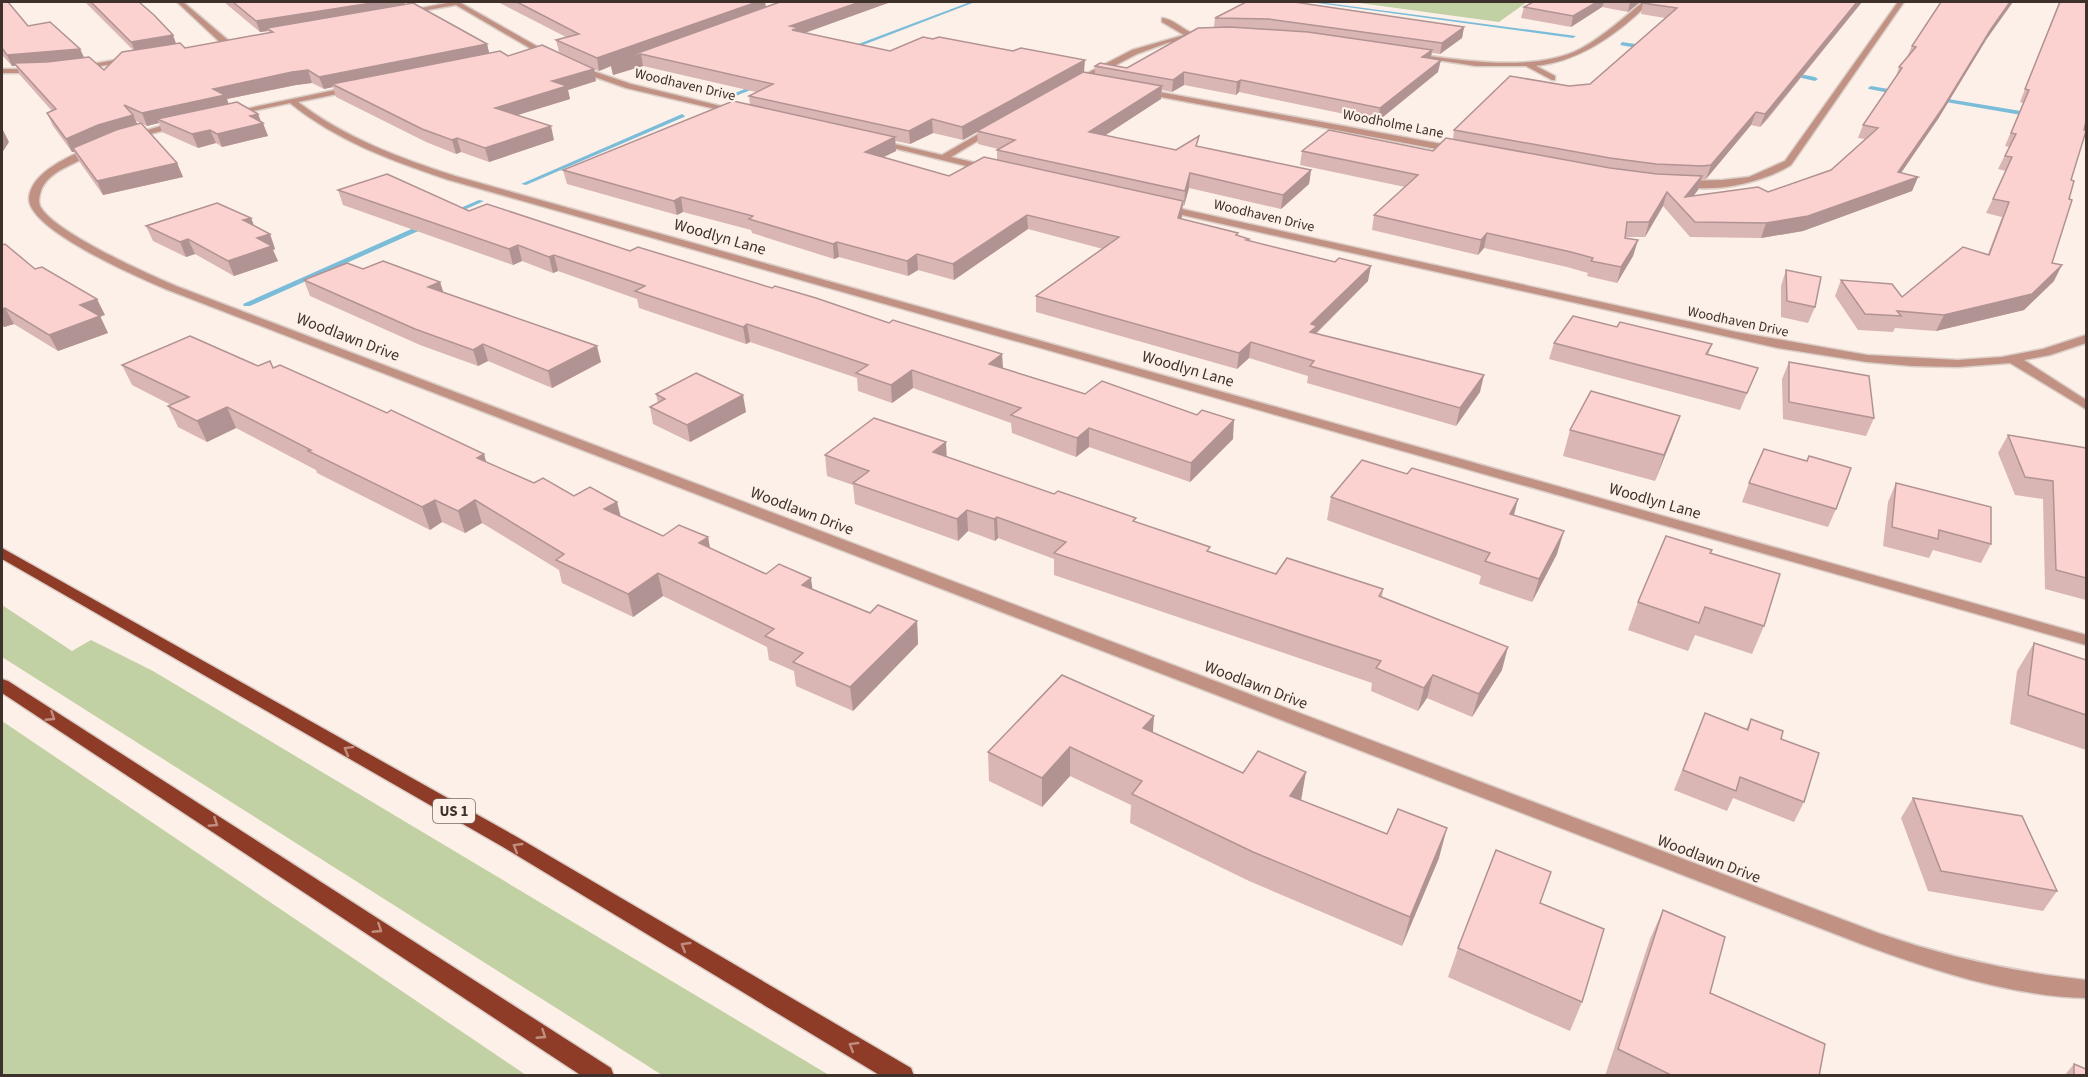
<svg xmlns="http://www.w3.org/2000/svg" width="2088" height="1077" font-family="'Source Sans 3',sans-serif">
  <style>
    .green { fill: #c2d1a3 }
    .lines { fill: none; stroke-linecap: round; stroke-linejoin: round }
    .stream { fill: #7bbdd9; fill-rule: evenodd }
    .minor-casing { stroke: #dbcec7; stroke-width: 3 }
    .primary-casing { stroke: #dbcec7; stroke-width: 3 }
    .minor { fill: #c19184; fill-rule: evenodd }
    .primary { fill: #8e3c28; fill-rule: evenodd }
    .wall { fill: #d9b5b4; fill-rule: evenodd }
    .shaded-wall { fill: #b09392 }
    .building { fill: #fcd2d1; stroke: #b09392; stroke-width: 1.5 }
    .oneway { stroke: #c08d7f }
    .labels { text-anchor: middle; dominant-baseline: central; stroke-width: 4.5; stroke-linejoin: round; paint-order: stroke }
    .far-street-label { font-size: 14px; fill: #3e312b; stroke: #fdf0e9 }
    .shield { fill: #fdf0e9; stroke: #776a64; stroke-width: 1.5 }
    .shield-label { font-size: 15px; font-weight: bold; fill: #3e312b }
    .street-label { font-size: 16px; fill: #3e312b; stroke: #fdf0e9 }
  </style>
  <rect width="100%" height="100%" fill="#fdf0e9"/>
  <g class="green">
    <path d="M 1352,2 L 1527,2 L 1499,22 Z"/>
    <path d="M 2,605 L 72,651 L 91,640 L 153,671 L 829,1075 L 662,1075 L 2,657 Z"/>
    <path d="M 2,721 L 526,1075 L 2,1075 Z"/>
  </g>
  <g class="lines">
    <g class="stream">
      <path d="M 970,2 L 975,2 L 850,50 L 845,49 Z"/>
      <path d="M 1310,2 L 1319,2 L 1576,36 L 1573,38 Z"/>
      <path d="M 1622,42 L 1648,46 L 1651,48 L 1648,50 L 1620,45 Z"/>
      <path d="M 1790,72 L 1815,77 L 1818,79 L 1815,81 L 1788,75 L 1787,74 Z"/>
      <path d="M 759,83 L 762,85 L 761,86 L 733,97 L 728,96 Z"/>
      <path d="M 1871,86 L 1900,91 L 1903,93 L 1900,95 L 1869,89 L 1868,88 Z"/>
      <path d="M 1936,97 L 2033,113 L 2036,115 L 2033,117 L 1934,100 L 1934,98 Z"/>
      <path d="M 682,114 L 685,116 L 684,117 L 526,185 L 521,184 Z"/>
      <path d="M 479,200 L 484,201 L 455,214 L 449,213 Z"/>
      <path d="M 425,223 L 432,225 L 250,306 L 244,306 L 243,304 Z"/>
    </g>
    <defs>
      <g id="minor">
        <path d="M 177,2 L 183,2 L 229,41 L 229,45 L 223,45 Z"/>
        <path d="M 452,2 L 459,2 L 554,56 L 547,58 L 456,5 L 404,14 L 401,12 Z"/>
        <path d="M 1643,2 L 1650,2 C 1619,33 1581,61 1536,66 L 1555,76 L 1555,80 L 1552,80 L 1526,66 L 1476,66 L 1411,56 L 1415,54 C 1464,61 1535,72 1580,49 C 1603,37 1623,18 1643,2 Z"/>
        <path d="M 1898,2 L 1904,2 L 1791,165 C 1760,184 1714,193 1678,186 L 1678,182 L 1681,181 L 1722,180 L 1749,177 L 1785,161 Z"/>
        <path d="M 1162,18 C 1173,19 1181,28 1190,32 C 1195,35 1200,33 1205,35 L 1167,43 L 1137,54 L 1076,86 L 1070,86 L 1070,82 L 1132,50 L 1184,35 L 1162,22 Z"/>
        <path d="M 132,57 L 135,57 L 135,61 L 79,69 L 75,67 Z"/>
        <path d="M 578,66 L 631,84 L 741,111 L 737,114 L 626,88 L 575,70 L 574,68 Z"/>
        <path d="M 2,69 L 37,69 L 41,71 L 37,73 L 2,73 Z"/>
        <path d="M 354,86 L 358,88 L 357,90 L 298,102 C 345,138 400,158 455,176 L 2086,635 L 2086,645 L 449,180 C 392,161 337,141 290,103 L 230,116 L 226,113 Z"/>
        <path d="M 1143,89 L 1458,147 L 1463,150 L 1458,153 L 1140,93 L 1140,89 Z"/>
        <path d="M 181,120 L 185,123 L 184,125 L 128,140 L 124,137 Z"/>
        <path d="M 992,126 L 999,128 L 951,157 L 994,167 L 996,169 L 991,172 L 873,143 L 877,140 L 942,155 Z"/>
        <path d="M 91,147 L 99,149 C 82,163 53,167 42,188 C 40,193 38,201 40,206 C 53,232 148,274 176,286 L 1878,933 C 1947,957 2014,972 2086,980 L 2086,998 C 2010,996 1935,971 1864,945 L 168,290 C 142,279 27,230 29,198 C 31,172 70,156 91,147 Z"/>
        <path d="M 1164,205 L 1736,332 L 1867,355 L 1958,360 L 2002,357 L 2043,349 L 2086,335 L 2086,343 L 2050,355 L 2024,360 L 2086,400 L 2086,409 L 2010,363 L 1958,367 L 1912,366 L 1867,362 L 1778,348 L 1160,210 L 1159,208 Z"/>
      </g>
      <g id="primary">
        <path d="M 2,548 L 517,837 L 911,1068 L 914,1076 L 881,1076 L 503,847 L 2,559 Z"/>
        <path d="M 2,679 L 8,681 L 611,1068 L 614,1076 L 582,1076 L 2,693 Z"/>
      </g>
    </defs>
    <use href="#minor" class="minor-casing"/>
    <use href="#primary" class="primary-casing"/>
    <use href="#minor" class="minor"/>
    <use href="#primary" class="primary"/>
  </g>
  <g class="wall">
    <path d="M 2,2 L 28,26 L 80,49 L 84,57 L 104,70 L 133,50 L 85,2 L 139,2 L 173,35 L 176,43 L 185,48 L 269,33 L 268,31 L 260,32 L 224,2 L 404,2 L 405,4 L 487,44 L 489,53 L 508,56 L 596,81 L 568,90 L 570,99 L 517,115 L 554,140 L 489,162 L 461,152 L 456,154 L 426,142 L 336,97 L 333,87 L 324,89 L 312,83 L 296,85 L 227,99 L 228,104 L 258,114 L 268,136 L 222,147 L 216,143 L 198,148 L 162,132 L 159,123 L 147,126 L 136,121 L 137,124 L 177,163 L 183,177 L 103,195 L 79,161 L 74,152 L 72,152 L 53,126 L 47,113 L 52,111 L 20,75 L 16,66 L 12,66 L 3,56 L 2,57 Z"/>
    <path d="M 498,2 L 888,2 L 888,3 L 805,33 L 890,51 L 1095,74 L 1095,66 L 1127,68 L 1214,27 L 1215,18 L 1246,2 L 1464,27 L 1462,38 L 1440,54 L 1432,53 L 1431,59 L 1438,72 L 1378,121 L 1239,92 L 1236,95 L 1184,85 L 1172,92 L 1162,90 L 1161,99 L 1105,135 L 1176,150 L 1198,147 L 1311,170 L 1309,184 L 1281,209 L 1189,188 L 1184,206 L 1182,205 L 1181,219 L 1238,236 L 1249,241 L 1368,281 L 1316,334 L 1480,392 L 1456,426 L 1307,383 L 1308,376 L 1249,358 L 1237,369 L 1036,312 L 1036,296 L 1103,249 L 1028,229 L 954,280 L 918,270 L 908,276 L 839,257 L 834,259 L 752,233 L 751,230 L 683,212 L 677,215 L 567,184 L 563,170 L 750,105 L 749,96 L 756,92 L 643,66 L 613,75 L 611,66 L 599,71 L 559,52 L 556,40 L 566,37 ZM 765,2 L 775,3 L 766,6 ZM 977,132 L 978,144 L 998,149 L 997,150 L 997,160 L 949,176 L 883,157 L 896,151 L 895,141 L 910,144 L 933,133 L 963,140 Z"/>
    <path d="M 1533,2 L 1640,2 L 1628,12 L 1602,7 L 1571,27 L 1521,18 L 1524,7 Z"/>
    <path d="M 1645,2 L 1862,2 L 1767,120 L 1760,127 L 1751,125 L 1706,179 L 1701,180 L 1698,190 L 1693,196 L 1768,192 L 1831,170 L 1865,139 L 1858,138 L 1863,125 L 1896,77 L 1899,67 L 1907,57 L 1912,46 L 1986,40 L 1938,119 L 1901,173 L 1918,177 L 1912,191 L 1803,231 L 1761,238 L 1690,237 L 1663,206 L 1645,237 L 1626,237 L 1625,238 L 1638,240 L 1633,256 L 1617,283 L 1587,276 L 1588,273 L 1567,267 L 1484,248 L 1478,255 L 1372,230 L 1374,215 L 1405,187 L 1300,165 L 1302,151 L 1433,151 L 1453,139 L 1454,130 L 1569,86 L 1590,84 L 1665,18 L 1641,14 L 1643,3 Z"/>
    <path d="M 2059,2 L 2086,2 L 2071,180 L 2052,263 L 2054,281 L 2024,310 L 1936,331 L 1895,328 L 1893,332 L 1858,330 L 1835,296 L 1841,280 L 1902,297 L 1988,254 L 2002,217 L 1986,213 L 2006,171 L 1998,169 L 2009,147 L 2005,146 L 2023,103 L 2020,102 Z"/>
    <path d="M 338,190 L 469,211 L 630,251 L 1002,354 L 1003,368 L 1233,439 L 1190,482 L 1089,447 L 1076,457 L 1012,433 L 1011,423 L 913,388 L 892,403 L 858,391 L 857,378 L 750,342 L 746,344 L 639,308 L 637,299 L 558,271 L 553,273 L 522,261 L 513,265 L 343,205 Z"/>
    <path d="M 251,218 L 254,226 L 270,234 L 275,249 L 273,250 L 278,261 L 234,276 L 195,254 L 186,257 L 153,241 L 146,226 Z"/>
    <path d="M 2,245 L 35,269 L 105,315 L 100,316 L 108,333 L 58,351 L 14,324 L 4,327 L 2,326 Z"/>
    <path d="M 363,269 L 440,282 L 443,292 L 601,362 L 552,388 L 488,361 L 478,366 L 420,345 L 310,296 L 304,280 Z"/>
    <path d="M 1786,270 L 1815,307 L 1808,323 L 1781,317 L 1781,286 Z"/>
    <path d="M 1617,327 L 1712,344 L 1708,355 L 1758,368 L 1740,410 L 1549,359 L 1554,343 Z"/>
    <path d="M 1789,362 L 1874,418 L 1866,436 L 1783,419 L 1782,379 Z"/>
    <path d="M 122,365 L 258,366 L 273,368 L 387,413 L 484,454 L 486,462 L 534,483 L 574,496 L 617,502 L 621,516 L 663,536 L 708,537 L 710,548 L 766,574 L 812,589 L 870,613 L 917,621 L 918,644 L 853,711 L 796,686 L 794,671 L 769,660 L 767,647 L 663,596 L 633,617 L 562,583 L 559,570 L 482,523 L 465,533 L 442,522 L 430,530 L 317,473 L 316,470 L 236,428 L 207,442 L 178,427 L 168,406 L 171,405 L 132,385 Z"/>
    <path d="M 656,394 L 746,412 L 690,442 L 653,424 L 650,407 L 658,403 Z"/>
    <path d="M 1680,416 L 1671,441 L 1655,481 L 1563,456 L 1570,430 Z"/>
    <path d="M 2008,435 L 2086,448 L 2086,600 L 2045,589 L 2043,499 L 2015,495 L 1998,453 Z"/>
    <path d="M 946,442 L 946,457 L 1136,522 L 1210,552 L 1276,574 L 1383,589 L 1382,597 L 1502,670 L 1472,717 L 1427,698 L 1418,711 L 1371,691 L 1372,683 L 1054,575 L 1054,559 L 998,538 L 995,541 L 968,531 L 958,541 L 855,504 L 853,485 L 827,476 L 825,455 Z"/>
    <path d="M 1807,461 L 1836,509 L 1828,527 L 1742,502 L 1749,483 Z"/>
    <path d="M 1407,474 L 1518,499 L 1514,515 L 1557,554 L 1532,602 L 1479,584 L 1481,576 L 1327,520 L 1331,497 Z"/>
    <path d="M 1896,483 L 1991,544 L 1981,563 L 1933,550 L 1929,558 L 1883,546 L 1888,502 Z"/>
    <path d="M 1710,553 L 1764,626 L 1752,654 L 1695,635 L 1688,651 L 1628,630 L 1638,602 Z"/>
    <path d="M 2034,643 L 2086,660 L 2086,750 L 2010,724 L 2017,671 Z"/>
    <path d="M 1705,713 L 1746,729 L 1751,719 L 1781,739 L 1804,802 L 1794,822 L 1733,798 L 1727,811 L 1674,790 Z"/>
    <path d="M 1152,732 L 1301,800 L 1439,858 L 1402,946 L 1249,881 L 1130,823 L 1131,805 L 1070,776 L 1042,807 L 989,781 L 988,752 Z"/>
    <path d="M 1913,798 L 2057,891 L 2043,911 L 1928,891 L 1901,818 Z"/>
    <path d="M 1540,903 L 1582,1002 L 1570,1031 L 1448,977 L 1458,948 Z"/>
    <path d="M 1663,910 L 1710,993 L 1819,1076 L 1605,1076 L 1650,939 Z"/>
    <path d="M 2074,1064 L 2086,1076 L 2064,1076 Z"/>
  </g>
  <g class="shaded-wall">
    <path d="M 378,2 L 404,2 L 406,8 L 267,28 L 268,31 L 260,32 L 256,21 Z"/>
    <path d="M 757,2 L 765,2 L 766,10 L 641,54 L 643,66 L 613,75 L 611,66 L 599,71 L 597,58 Z"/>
    <path d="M 860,2 L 888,2 L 888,3 L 793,37 L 790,26 Z"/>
    <path d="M 1597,2 L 1604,2 L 1602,7 L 1571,27 L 1573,16 Z"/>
    <path d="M 1630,2 L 1640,2 L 1628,12 Z"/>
    <path d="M 1857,2 L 1862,2 L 1760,127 L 1765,114 Z"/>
    <path d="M 2010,2 L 2013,2 L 1986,40 L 1938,119 L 1892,186 L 1898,172 L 1991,29 Z"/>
    <path d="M 1464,27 L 1462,38 L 1440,54 L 1442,43 Z"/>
    <path d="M 173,35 L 177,47 L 136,53 L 131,42 Z"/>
    <path d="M 487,44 L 490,56 L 332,84 L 333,87 L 324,89 L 319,77 Z"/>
    <path d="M 80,49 L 85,60 L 14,63 L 16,66 L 12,66 L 7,55 Z"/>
    <path d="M 1432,50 L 1430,62 L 1422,57 Z"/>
    <path d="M 1085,60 L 1084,72 L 977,131 L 977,132 L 963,140 L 962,127 Z"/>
    <path d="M 1441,60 L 1438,72 L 1378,121 L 1380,108 Z"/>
    <path d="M 594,69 L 596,81 L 568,90 L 570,99 L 498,121 L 495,108 L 552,81 Z"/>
    <path d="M 308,70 L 312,83 L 296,85 L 227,99 L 230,108 L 157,119 L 159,123 L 147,126 L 142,113 L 213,89 L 292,72 Z"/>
    <path d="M 1184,72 L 1184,85 L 1172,92 L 1173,80 Z"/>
    <path d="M 1241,80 L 1239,92 L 1236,95 L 1237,82 Z"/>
    <path d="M 1162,86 L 1161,99 L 1089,146 L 1089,132 Z"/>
    <path d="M 1756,112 L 1751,125 L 1706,179 L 1711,165 Z"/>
    <path d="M 258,114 L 261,123 L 263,123 L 268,136 L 222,147 L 217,134 L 250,116 Z"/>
    <path d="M 133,115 L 139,128 L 73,148 L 74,152 L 72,152 L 66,139 L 98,125 Z"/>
    <path d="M 932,119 L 933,133 L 910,144 L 909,131 Z"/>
    <path d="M 551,126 L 554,140 L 489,162 L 485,148 Z"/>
    <path d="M 2,128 L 9,142 L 2,153 Z"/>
    <path d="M 210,130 L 216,143 L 198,148 L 192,134 Z"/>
    <path d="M 895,137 L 896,151 L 866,166 L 865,152 Z"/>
    <path d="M 457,138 L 461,152 L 456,154 L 452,140 Z"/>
    <path d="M 177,163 L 183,177 L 103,195 L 97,181 Z"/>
    <path d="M 1311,170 L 1309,184 L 1281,209 L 1283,195 Z"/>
    <path d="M 1190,173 L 1189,188 L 1184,206 L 1185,191 Z"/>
    <path d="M 1702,176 L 1698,190 L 1683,209 L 1685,197 Z"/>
    <path d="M 1918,177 L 1912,191 L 1803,231 L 1761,238 L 1766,223 Z"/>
    <path d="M 1667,192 L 1663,206 L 1645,237 L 1649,222 Z"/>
    <path d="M 681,197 L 683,212 L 677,215 L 674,201 Z"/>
    <path d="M 1183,201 L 1182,216 L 1178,233 L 1178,218 Z"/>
    <path d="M 1027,215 L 1028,229 L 954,280 L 953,264 Z"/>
    <path d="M 251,218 L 257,233 L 243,220 Z"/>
    <path d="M 1487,233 L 1484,248 L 1478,255 L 1481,240 Z"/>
    <path d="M 270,234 L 275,249 L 273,250 L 278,261 L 234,276 L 228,261 L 257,238 Z"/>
    <path d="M 188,239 L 195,254 L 186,257 L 180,242 Z"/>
    <path d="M 1638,240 L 1633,256 L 1617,283 L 1621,267 Z"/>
    <path d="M 837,242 L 839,257 L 834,259 L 833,244 Z"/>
    <path d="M 518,245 L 522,261 L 513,265 L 509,249 Z"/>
    <path d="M 917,254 L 918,270 L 908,276 L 907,261 Z"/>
    <path d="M 554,255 L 558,271 L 553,273 L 549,257 Z"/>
    <path d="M 2062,265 L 2054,281 L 2024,310 L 1936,331 L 1944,315 Z"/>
    <path d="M 1371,266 L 1368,281 L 1316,333 L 1315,342 L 1308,349 L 1311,324 Z"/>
    <path d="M 440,282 L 445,297 L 428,287 Z"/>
    <path d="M 97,299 L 105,315 L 87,321 L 80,305 Z"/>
    <path d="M 5,308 L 14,324 L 4,327 L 2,323 L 2,309 Z"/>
    <path d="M 100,316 L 108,333 L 58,351 L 49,335 Z"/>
    <path d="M 747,324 L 750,342 L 746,344 L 743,327 Z"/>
    <path d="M 1251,342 L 1249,358 L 1237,369 L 1239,353 Z"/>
    <path d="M 483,344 L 488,361 L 478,366 L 473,350 Z"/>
    <path d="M 597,346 L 601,362 L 552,388 L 548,371 Z"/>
    <path d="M 1002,354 L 1003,372 L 989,364 Z"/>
    <path d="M 912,370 L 913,388 L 892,403 L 891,385 Z"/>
    <path d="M 1484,375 L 1480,392 L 1456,426 L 1460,408 Z"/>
    <path d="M 743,395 L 746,412 L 690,442 L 687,425 Z"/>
    <path d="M 227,407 L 236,428 L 207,442 L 197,421 Z"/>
    <path d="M 1680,416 L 1671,441 L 1655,481 L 1664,455 Z"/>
    <path d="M 1234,420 L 1233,439 L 1190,482 L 1191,463 Z"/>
    <path d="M 1089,428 L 1089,447 L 1076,457 L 1077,438 Z"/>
    <path d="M 946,442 L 947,463 L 933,452 Z"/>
    <path d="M 484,454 L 490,476 L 477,458 Z"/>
    <path d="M 1518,499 L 1512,522 L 1510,514 Z"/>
    <path d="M 435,500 L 442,522 L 430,530 L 422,507 Z"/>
    <path d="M 475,500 L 482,523 L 465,533 L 458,511 Z"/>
    <path d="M 617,502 L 622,524 L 604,509 Z"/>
    <path d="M 967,510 L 968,531 L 958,541 L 957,519 Z"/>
    <path d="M 997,517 L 998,538 L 995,541 L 994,519 Z"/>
    <path d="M 1564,531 L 1557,554 L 1532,602 L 1539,579 Z"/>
    <path d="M 708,537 L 712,559 L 699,543 Z"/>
    <path d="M 658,573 L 663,596 L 633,617 L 628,594 Z"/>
    <path d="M 811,578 L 814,601 L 802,585 Z"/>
    <path d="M 917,621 L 918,644 L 853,711 L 850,687 Z"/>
    <path d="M 1508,647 L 1502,670 L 1472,717 L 1479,694 Z"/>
    <path d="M 1433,675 L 1427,698 L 1418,711 L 1424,688 Z"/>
    <path d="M 1154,716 L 1152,745 L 1143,728 Z"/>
    <path d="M 1070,747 L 1070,776 L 1042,807 L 1042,778 Z"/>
    <path d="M 1306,772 L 1301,801 L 1290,796 Z"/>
    <path d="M 1447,828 L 1439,858 L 1402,946 L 1410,917 Z"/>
  </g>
  <g class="building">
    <path d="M 2,2 L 8,2 L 28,26 L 50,22 L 80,49 L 7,55 L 2,48 Z"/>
    <path d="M 91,2 L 139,2 L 154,15 L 173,35 L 131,42 Z"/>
    <path d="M 233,2 L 378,2 L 256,21 Z"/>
    <path d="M 517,2 L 757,2 L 597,58 L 556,40 L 579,34 Z"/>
    <path d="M 780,2 L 860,2 L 790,26 L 799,28 L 792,30 L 890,51 L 923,37 L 933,39 L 939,37 L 1013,51 L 1021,48 L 1085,60 L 962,127 L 932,119 L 909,131 L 749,96 L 773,84 L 641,54 L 610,63 Z"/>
    <path d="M 1246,2 L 1294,2 L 1464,27 L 1442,43 L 1269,19 L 1215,18 Z"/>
    <path d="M 1533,2 L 1597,2 L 1573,16 L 1524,7 Z"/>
    <path d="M 1645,2 L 1857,2 L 1771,107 L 1765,114 L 1756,112 L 1711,165 L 1702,166 L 1656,164 L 1610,158 L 1454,130 L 1510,76 L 1569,86 L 1590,84 L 1677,8 L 1643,3 Z"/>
    <path d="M 1941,2 L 2010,2 L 1991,29 L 1944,106 L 1898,172 L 1918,177 L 1808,216 L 1766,223 L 1695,222 L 1667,192 L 1649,222 L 1627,222 L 1625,238 L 1638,240 L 1621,267 L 1591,261 L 1593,258 L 1571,252 L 1487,233 L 1481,240 L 1374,215 L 1418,175 L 1302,151 L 1329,130 L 1433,151 L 1446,138 L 1610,168 L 1657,174 L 1702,176 L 1685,197 L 1758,187 L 1768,192 L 1831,170 L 1878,128 L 1863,125 L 1902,68 L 1899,67 L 1916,47 L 1912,46 Z"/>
    <path d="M 2060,2 L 2086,2 L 2086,121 L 2084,130 L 2086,130 L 2086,131 L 2071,180 L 2074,181 L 2069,199 L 2072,200 L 2052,263 L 2062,265 L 2032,294 L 1944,315 L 1897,311 L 1901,316 L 1865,314 L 1841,280 L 1892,284 L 1902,297 L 1963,247 L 1989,255 L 2009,202 L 1993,199 L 2012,157 L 2005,156 L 2016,134 L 2011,133 L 2029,90 L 2025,89 Z"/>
    <path d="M 413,3 L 487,44 L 319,77 L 308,70 L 292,72 L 213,89 L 225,95 L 142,113 L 124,105 L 133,115 L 98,125 L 66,139 L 47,113 L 56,109 L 14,63 L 47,62 L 89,57 L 104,70 L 122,52 L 180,43 L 185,48 L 273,32 L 267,28 Z"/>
    <path d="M 1230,27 L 1308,32 L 1432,50 L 1422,57 L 1441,60 L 1380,108 L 1241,80 L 1237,82 L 1184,72 L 1173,80 L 1095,66 L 1100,63 L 1127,68 L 1198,28 Z"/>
    <path d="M 542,45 L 594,69 L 552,81 L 567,86 L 495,108 L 551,126 L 485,148 L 457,138 L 452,140 L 422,129 L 332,84 L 500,51 L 508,56 Z"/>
    <path d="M 1083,72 L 1162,86 L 1089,132 L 1176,150 L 1199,136 L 1196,146 L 1311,170 L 1283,195 L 1190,173 L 1185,191 L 997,150 L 1015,140 L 977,131 Z"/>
    <path d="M 733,101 L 895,137 L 865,152 L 949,176 L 984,157 L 1183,201 L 1178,218 L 1238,233 L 1236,235 L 1249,239 L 1246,240 L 1335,262 L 1339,258 L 1371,266 L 1311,324 L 1317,326 L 1310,332 L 1484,375 L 1460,408 L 1310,366 L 1314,361 L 1251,342 L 1239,353 L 1036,296 L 1119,237 L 1027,215 L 953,264 L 917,254 L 907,261 L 837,242 L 833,244 L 749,219 L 753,216 L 681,197 L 674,201 L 563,170 Z"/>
    <path d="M 237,102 L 258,114 L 250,116 L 263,123 L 217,134 L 210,130 L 192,134 L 157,119 Z"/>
    <path d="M 141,123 L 177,163 L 97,181 L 73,148 L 116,130 Z"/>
    <path d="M 387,174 L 469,211 L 487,204 L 630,251 L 638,247 L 772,288 L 775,286 L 816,298 L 889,323 L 893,320 L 1002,354 L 989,364 L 1085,394 L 1102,381 L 1197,415 L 1202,410 L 1234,420 L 1191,463 L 1089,428 L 1077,438 L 1011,415 L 1021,408 L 912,370 L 891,385 L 856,373 L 868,365 L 747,324 L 743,327 L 635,291 L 645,286 L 554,255 L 549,257 L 518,245 L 509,249 L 338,190 Z"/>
    <path d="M 217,203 L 251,218 L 243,220 L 270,234 L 257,238 L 272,246 L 228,261 L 188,239 L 180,242 L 146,226 Z"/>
    <path d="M 5,244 L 35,269 L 42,267 L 97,299 L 80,305 L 100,316 L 49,335 L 5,308 L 2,309 L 2,245 Z"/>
    <path d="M 383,261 L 440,282 L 428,287 L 597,346 L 548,371 L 483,344 L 473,350 L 415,329 L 304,280 L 347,263 L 363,269 Z"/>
    <path d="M 1786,270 L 1821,277 L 1815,307 L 1787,301 Z"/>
    <path d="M 1573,316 L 1617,327 L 1620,322 L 1712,344 L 1706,354 L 1758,368 L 1747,393 L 1554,343 Z"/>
    <path d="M 190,336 L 258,366 L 270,361 L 273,368 L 280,365 L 387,413 L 391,410 L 484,454 L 477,458 L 534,483 L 543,478 L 574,496 L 590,487 L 617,502 L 604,509 L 663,536 L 679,525 L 708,537 L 699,543 L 766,574 L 779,564 L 811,578 L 802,585 L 870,613 L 878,605 L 917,621 L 850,687 L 793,662 L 803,653 L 765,636 L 774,629 L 658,573 L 628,594 L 556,560 L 564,554 L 475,500 L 458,511 L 435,500 L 422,507 L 308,451 L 311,450 L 227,407 L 197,421 L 168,406 L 189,397 L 122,365 Z"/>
    <path d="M 1789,362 L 1869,376 L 1874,418 L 1789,402 Z"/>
    <path d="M 696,373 L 743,395 L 687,425 L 650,407 L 665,399 L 656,394 Z"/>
    <path d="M 1591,391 L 1680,416 L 1664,455 L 1570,430 Z"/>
    <path d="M 874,418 L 946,442 L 933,452 L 1054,494 L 1058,491 L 1136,518 L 1133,521 L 1210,547 L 1207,551 L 1276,574 L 1287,558 L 1383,589 L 1379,596 L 1508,647 L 1479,694 L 1433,675 L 1424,688 L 1376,668 L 1381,661 L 1054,553 L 1066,542 L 997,517 L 994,519 L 967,510 L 957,519 L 853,483 L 869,471 L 825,455 Z"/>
    <path d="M 2008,435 L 2086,448 L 2086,578 L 2056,570 L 2053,481 L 2025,477 Z"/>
    <path d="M 1764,449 L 1807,461 L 1809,456 L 1851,468 L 1836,509 L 1749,483 Z"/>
    <path d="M 1362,460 L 1407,474 L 1412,468 L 1518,499 L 1510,514 L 1564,531 L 1539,579 L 1485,561 L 1490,553 L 1331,497 Z"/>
    <path d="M 1896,483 L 1991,507 L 1991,544 L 1939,530 L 1938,539 L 1892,527 Z"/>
    <path d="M 1666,536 L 1712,550 L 1710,553 L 1780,574 L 1764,626 L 1705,607 L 1699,623 L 1638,602 Z"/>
    <path d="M 2034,643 L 2086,660 L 2086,715 L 2028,695 Z"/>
    <path d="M 1062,675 L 1154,716 L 1143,728 L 1243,773 L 1258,751 L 1306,772 L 1290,796 L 1387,834 L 1398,809 L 1447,828 L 1410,917 L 1253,852 L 1132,794 L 1142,781 L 1070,747 L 1042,778 L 988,752 Z"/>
    <path d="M 1705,713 L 1748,730 L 1751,719 L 1783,731 L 1781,739 L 1819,753 L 1804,802 L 1740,777 L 1736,791 L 1683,770 Z"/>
    <path d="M 1913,798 L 2022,816 L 2057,891 L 1941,871 Z"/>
    <path d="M 1496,850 L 1551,872 L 1540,903 L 1604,929 L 1582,1002 L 1458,948 Z"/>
    <path d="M 1663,910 L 1725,937 L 1710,993 L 1825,1044 L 1819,1076 L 1673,1076 L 1618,1049 Z"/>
    <path d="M 2074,1064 L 2086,1069 L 2086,1076 L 2074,1076 Z"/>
  </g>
  <defs><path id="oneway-chevron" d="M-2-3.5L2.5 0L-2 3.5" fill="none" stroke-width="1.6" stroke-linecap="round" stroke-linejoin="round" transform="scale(1.5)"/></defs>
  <g class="oneway">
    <use href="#oneway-chevron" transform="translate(51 717) rotate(33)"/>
    <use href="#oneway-chevron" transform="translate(348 750) rotate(-150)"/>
    <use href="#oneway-chevron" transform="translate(214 823) rotate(33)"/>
    <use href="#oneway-chevron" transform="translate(517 847) rotate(-149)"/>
    <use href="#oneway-chevron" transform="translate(378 929) rotate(33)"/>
    <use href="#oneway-chevron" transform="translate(685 946) rotate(-149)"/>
    <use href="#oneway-chevron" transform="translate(542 1035) rotate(33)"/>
    <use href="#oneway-chevron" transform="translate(853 1046) rotate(-149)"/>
  </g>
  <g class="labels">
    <g class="far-street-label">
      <text transform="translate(685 85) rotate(13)">Woodhaven Drive</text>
      <text transform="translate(1393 124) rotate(11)">Woodholme Lane</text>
      <text transform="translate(1264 216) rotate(13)">Woodhaven Drive</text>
      <text transform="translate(1738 322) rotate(12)">Woodhaven Drive</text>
    </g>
    <rect class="shield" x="433" y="799" width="42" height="24" rx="4.5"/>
    <g class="shield-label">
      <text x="454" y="811">US 1</text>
    </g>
    <g class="street-label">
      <text transform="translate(720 237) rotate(16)">Woodlyn Lane</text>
      <text transform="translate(348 337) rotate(21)">Woodlawn Drive</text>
      <text transform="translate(1188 369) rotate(16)">Woodlyn Lane</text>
      <text transform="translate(1655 501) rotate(16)">Woodlyn Lane</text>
      <text transform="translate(802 511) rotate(21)">Woodlawn Drive</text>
      <text transform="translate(1256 685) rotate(21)">Woodlawn Drive</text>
      <text transform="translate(1709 859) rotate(21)">Woodlawn Drive</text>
    </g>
  </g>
  <rect width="2088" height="1077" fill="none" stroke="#3e312b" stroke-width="6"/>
</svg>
